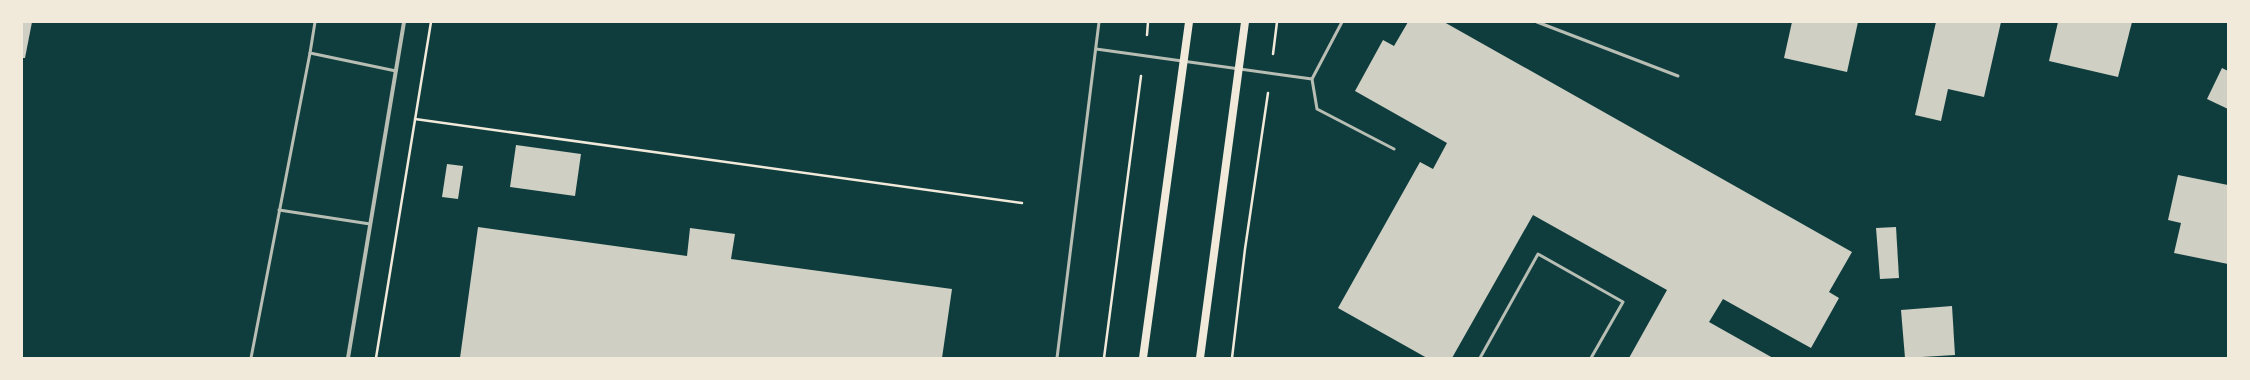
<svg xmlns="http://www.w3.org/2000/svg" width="2250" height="380" font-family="Arial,sans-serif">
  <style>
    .building { fill: #cfcfc3 }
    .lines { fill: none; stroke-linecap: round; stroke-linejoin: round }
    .path { stroke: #f1e9da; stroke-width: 2.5 }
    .service { stroke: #b8beb3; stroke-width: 3 }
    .minor { stroke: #b8beb3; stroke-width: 4 }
    .secondary { stroke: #f1e9da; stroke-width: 8 }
  </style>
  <rect width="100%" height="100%" fill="#0f3d3e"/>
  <g class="building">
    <path d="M 22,22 L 32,22 L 25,58 L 22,58 Z"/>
    <path d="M 1408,22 L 1444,22 L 1852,252 L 1829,292 L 1839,298 L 1811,348 L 1723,299 L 1709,322 L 1773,358 L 1629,358 L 1667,290 L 1533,215 L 1452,358 L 1427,358 L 1338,308 L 1420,162 L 1433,169 L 1447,143 L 1355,91 L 1383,40 L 1394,46 Z"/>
    <path d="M 1792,22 L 1858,22 L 1847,72 L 1784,58 Z"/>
    <path d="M 1936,22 L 2001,22 L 1984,97 L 1948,89 L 1941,121 L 1915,115 Z"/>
    <path d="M 2058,22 L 2132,22 L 2118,77 L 2049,61 Z"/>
    <path d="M 2222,68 L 2228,71 L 2228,109 L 2207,99 Z"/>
    <path d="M 516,145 L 581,154 L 575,196 L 510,187 Z"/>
    <path d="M 447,164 L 463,166 L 458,199 L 442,197 Z"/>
    <path d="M 2178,175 L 2228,185 L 2228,264 L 2174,253 L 2181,223 L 2168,220 Z"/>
    <path d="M 478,227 L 687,256 L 690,228 L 735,234 L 731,259 L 952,289 L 942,358 L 460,358 Z"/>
    <path d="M 1896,227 L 1899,278 L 1880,279 L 1876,228 Z"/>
    <path d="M 1952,306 L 1955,355 L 1905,358 L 1901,310 Z"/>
  </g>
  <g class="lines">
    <g class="path">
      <path d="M 1147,35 L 1148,22"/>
      <path d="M 1273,54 L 1277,22"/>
      <path d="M 415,119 L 1022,203"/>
      <path d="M 376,358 L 431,22"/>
      <path d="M 1104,358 L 1141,76"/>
      <path d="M 1232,358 L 1245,249 L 1268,93"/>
    </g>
    <g class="service">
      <path d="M 315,22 L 310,53 L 396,71"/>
      <path d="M 1537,22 L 1678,76"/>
      <path d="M 1096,49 L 1312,79 L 1317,109 L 1394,149"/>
      <path d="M 1312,79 L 1342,22"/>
      <path d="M 279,210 L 370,224"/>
      <path d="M 251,358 L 310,53"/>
      <path d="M 1057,358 L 1099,22"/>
      <path d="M 1480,358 L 1538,254 L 1623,302 L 1591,358"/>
    </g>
    <path class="minor" d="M 348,358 L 404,22"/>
    <g class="secondary">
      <path d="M 1143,358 L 1189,22"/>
      <path d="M 1200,358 L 1245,22"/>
    </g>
  </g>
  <rect width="2250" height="380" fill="none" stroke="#f1e9da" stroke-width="46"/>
</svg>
